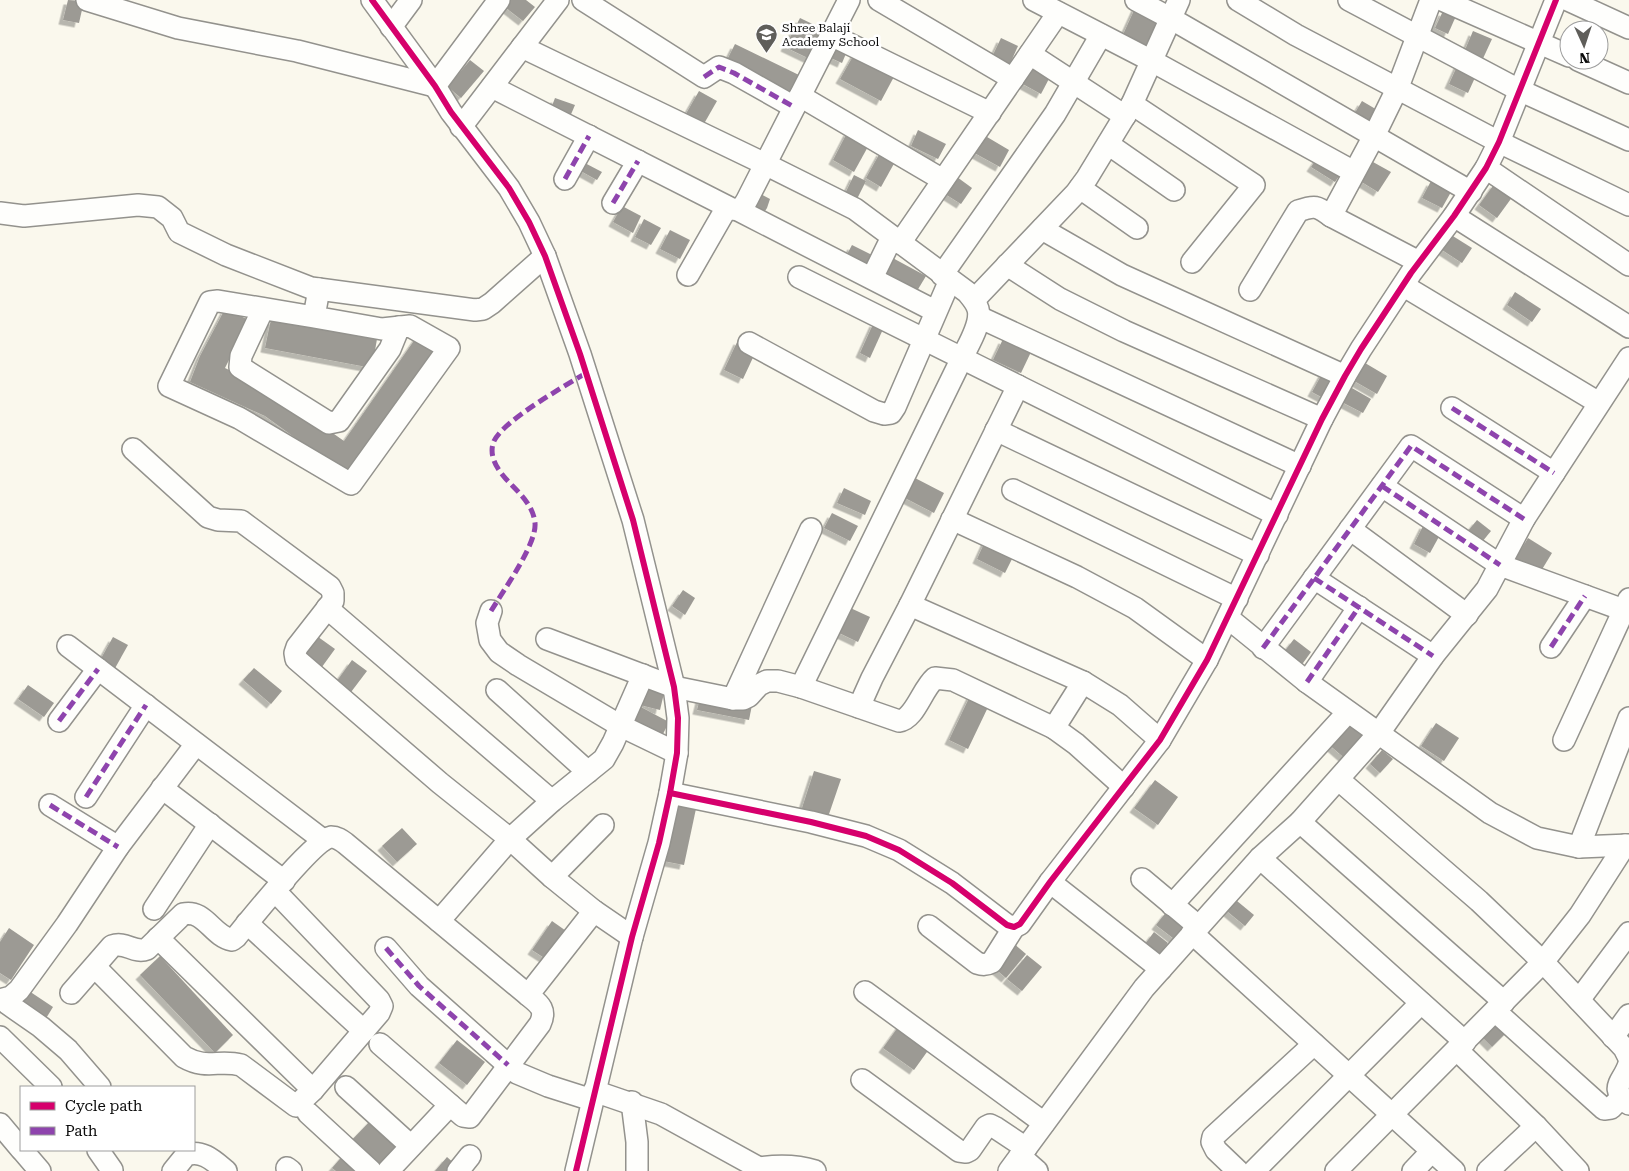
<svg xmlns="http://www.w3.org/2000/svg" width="1629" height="1171" font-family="'Roboto Serif',serif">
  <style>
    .building { fill: #9c9a94; filter: url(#shadow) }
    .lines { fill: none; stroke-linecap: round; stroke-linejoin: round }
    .minor-casing { stroke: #93928d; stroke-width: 24 }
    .minor { stroke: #fefefc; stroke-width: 21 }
    .quiet { stroke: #8e44ad; stroke-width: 5; stroke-dasharray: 10 5; stroke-linecap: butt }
    .cycleway-casing { stroke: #fff; stroke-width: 9 }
    .cycleway { stroke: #d6006c; stroke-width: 6 }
    .labels { text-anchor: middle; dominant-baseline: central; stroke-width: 5; stroke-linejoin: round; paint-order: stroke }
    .poi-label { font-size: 12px; fill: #0b0b0b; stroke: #fff; text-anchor: start }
  </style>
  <defs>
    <filter id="shadow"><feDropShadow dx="-4.5" dy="4.5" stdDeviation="0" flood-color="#0004"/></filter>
  </defs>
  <rect width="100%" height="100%" fill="#faf8ed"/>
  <g class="building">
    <path d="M 68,0 L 84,1 L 79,23 L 63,20 Z"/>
    <path d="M 504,0 L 526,0 L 535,7 L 523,21 L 501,4 Z"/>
    <path d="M 1136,6 L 1164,18 L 1149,52 L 1121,39 Z"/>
    <path d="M 1443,11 L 1456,16 L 1448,34 L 1435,28 Z"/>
    <path d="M 800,18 L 825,30 L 810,59 L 785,47 Z"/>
    <path d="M 1473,31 L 1492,39 L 1480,65 L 1462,57 Z"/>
    <path d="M 1001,38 L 1018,46 L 1009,66 L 992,57 Z"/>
    <path d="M 828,40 L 848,49 L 842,63 L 822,54 Z"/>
    <path d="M 735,44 L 801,76 L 791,96 L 725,64 Z"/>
    <path d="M 856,51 L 896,73 L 881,101 L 840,79 Z"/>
    <path d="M 470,60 L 484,71 L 461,98 L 448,87 Z"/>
    <path d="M 1459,62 L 1478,71 L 1468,93 L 1449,84 Z"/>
    <path d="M 1031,64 L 1051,75 L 1041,94 L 1021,83 Z"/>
    <path d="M 699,91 L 717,101 L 701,129 L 683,119 Z"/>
    <path d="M 555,98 L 575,105 L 569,119 L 550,111 Z"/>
    <path d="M 1362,101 L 1379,111 L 1370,127 L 1353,116 Z"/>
    <path d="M 918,130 L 946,144 L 938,159 L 911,146 Z"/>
    <path d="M 848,131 L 870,143 L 854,172 L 833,160 Z"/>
    <path d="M 982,134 L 1009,150 L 1000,167 L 969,150 Z"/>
    <path d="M 881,151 L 896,160 L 881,187 L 866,178 Z"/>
    <path d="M 1320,154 L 1344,169 L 1335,182 L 1311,167 Z"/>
    <path d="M 581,161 L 602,172 L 597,180 L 577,169 Z"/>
    <path d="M 1373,162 L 1391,172 L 1378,192 L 1360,181 Z"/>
    <path d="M 854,175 L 866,181 L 853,207 L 841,202 Z"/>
    <path d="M 957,177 L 972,188 L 961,204 L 945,194 Z"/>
    <path d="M 1431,181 L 1451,192 L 1442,208 L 1422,198 Z"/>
    <path d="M 1495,183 L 1513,196 L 1497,218 L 1479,205 Z"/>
    <path d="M 759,193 L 770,199 L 767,208 L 761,217 L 750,211 Z"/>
    <path d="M 622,206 L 641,216 L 633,233 L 613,222 Z"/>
    <path d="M 644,219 L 661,228 L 651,245 L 635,237 Z"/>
    <path d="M 670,230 L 690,240 L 680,259 L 660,249 Z"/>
    <path d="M 1448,233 L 1472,248 L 1462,263 L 1439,248 Z"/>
    <path d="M 852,245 L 876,257 L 869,272 L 844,260 Z"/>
    <path d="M 889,256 L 926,276 L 914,296 L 878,277 Z"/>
    <path d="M 1515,292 L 1541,309 L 1532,322 L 1507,305 Z"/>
    <path d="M 225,309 L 249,320 L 225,368 L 274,392 L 344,441 L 418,335 L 440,350 L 351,478 L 265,416 L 190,382 L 200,356 Z"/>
    <path d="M 271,319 L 377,339 L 372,368 L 265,348 Z"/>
    <path d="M 874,322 L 884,327 L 870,358 L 860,353 Z"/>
    <path d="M 1003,339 L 1031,352 L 1021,373 L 993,360 Z"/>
    <path d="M 738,340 L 757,349 L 743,379 L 724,370 Z"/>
    <path d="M 1360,360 L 1387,376 L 1377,394 L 1349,378 Z"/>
    <path d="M 1323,372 L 1336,378 L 1325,399 L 1312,392 Z"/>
    <path d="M 1345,384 L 1371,399 L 1363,413 L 1336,399 Z"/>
    <path d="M 915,478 L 944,493 L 934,513 L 905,498 Z"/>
    <path d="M 844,488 L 871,501 L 865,515 L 837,503 Z"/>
    <path d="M 832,513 L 858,526 L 850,541 L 824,528 Z"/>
    <path d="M 1477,520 L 1491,531 L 1477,548 L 1463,537 Z"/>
    <path d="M 1424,524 L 1441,533 L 1430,553 L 1414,544 Z"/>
    <path d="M 987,537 L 1016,551 L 1005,573 L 977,559 Z"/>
    <path d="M 1528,538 L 1552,553 L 1538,576 L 1514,561 Z"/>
    <path d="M 683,590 L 695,598 L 685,615 L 672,606 Z"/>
    <path d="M 846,606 L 870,617 L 858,642 L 835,631 Z"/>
    <path d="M 314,634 L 335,649 L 319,671 L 298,656 Z"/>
    <path d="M 113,637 L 128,645 L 114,670 L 99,662 Z"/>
    <path d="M 1294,639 L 1311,652 L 1298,670 L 1280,657 Z"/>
    <path d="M 352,660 L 367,671 L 348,696 L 334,685 Z"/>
    <path d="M 254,668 L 282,691 L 271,704 L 243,680 Z"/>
    <path d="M 642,683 L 665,689 L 660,710 L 636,704 Z"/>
    <path d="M 28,685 L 54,703 L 44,717 L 18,699 Z"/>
    <path d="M 701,694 L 752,705 L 749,720 L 697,710 Z"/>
    <path d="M 971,694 L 990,703 L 968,749 L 949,740 Z"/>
    <path d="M 637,705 L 669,722 L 659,742 L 626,725 Z"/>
    <path d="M 1346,718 L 1369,737 L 1349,762 L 1326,742 Z"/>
    <path d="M 1436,723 L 1459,738 L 1444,761 L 1421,746 Z"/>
    <path d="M 1382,750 L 1393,759 L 1380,773 L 1370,764 Z"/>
    <path d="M 814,771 L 841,779 L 827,820 L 801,811 Z"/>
    <path d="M 1155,780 L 1178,797 L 1158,825 L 1134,808 Z"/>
    <path d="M 676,799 L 697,804 L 684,865 L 663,861 Z"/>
    <path d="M 402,828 L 417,844 L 397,862 L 382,846 Z"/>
    <path d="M 1231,896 L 1254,915 L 1245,926 L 1222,907 Z"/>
    <path d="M 1167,911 L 1189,927 L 1178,942 L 1156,925 Z"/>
    <path d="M 552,921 L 569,933 L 549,961 L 532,950 Z"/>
    <path d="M 9,928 L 34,945 L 11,980 L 0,973 L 0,942 Z"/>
    <path d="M 1154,932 L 1168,943 L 1157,959 L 1142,948 Z"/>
    <path d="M 1012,942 L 1026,954 L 1006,978 L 992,966 Z"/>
    <path d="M 1027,955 L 1042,967 L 1022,991 L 1007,979 Z"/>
    <path d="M 160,956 L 233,1035 L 215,1053 L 140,975 Z"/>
    <path d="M 26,989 L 53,1007 L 45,1020 L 18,1002 Z"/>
    <path d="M 1495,1014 L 1510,1029 L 1492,1047 L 1477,1032 Z"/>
    <path d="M 901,1023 L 932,1045 L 914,1070 L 883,1048 Z"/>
    <path d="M 457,1040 L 485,1062 L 467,1085 L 439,1063 Z"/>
    <path d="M 374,1117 L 401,1142 L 374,1171 L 347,1145 Z"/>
    <path d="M 346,1152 L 367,1171 L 336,1171 L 332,1168 Z"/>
    <path d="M 447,1157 L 456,1165 L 452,1171 L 435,1171 Z"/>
  </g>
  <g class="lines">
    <defs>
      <g id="minor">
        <path d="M 87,0 L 178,28 L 297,51 L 435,86 L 499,0"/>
        <path d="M 372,0 L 435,86 L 451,112 L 509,188 L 529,222 L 545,256 L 580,354 L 633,520 L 674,687 L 678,718 L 677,753 L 670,793 L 659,843 L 632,937 L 576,1171"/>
        <path d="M 583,0 L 704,77 L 719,67 L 734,73 L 794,107"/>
        <path d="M 879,0 L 1013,79"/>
        <path d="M 1034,0 L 1152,61 L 1354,172"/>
        <path d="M 1136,0 L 1170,18 L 1471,192"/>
        <path d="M 1238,0 L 1296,35 L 1499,142 L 1629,205"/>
        <path d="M 1349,0 L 1519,90 L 1629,140"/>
        <path d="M 1442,0 L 1569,56"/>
        <path d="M 1568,0 L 1629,28"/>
        <path d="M 391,27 L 411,0"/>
        <path d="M 831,35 L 990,113"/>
        <path d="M 522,47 L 765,164 L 855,209 L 967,292 C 971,297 976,302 978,309 C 982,324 968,345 962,358 L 801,687"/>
        <path d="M 1030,54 L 1125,116"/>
        <path d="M 1578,60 L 1629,83"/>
        <path d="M 492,87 L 732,209 C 741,210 744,206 748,198 L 849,0"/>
        <path d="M 800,96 L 943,180"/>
        <path d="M 1132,104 L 1254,185 L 1192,262"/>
        <path d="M 461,127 L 558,0"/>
        <path d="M 1108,144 L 1174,190"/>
        <path d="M 1486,168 L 1629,265"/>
        <path d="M 565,179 L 589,136"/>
        <path d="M 1080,188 L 1137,228"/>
        <path d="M 613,203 L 638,161"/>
        <path d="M 738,210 L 935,311"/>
        <path d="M 0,213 L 24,216 L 138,205 L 158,207 L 172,218 L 179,232 L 226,255 L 311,288 L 475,310 L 483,309 L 492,303 L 545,256"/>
        <path d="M 1331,216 L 1374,136 L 1398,87 L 1431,0"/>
        <path d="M 1454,216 L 1629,327"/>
        <path d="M 1042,229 L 1122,275 L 1345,376"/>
        <path d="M 900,243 L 1058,13"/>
        <path d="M 1007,265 L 1060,299 L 1124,331 L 1322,419"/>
        <path d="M 688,275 L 727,207"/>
        <path d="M 942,275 L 1055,114 L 1101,35"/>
        <path d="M 799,277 L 1277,515"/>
        <path d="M 872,278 L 892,237"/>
        <path d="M 1404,286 L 1599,403"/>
        <path d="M 1250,290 L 1298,211 C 1315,205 1317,206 1331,216 L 1419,262"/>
        <path d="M 974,300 L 1076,193 L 1087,178 L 1132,104 L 1179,0"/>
        <path d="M 263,309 L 241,356 L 240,367 L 329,423 L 339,421 L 390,349 L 399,327"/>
        <path d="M 314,317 L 218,301 L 210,302 L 169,386 L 239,418 L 351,484 L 449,348 L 410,326 L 382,329 L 314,317 L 319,289"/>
        <path d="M 979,317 L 1300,466"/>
        <path d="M 749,343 L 874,411 L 884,414 L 891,413 L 895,407 L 950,280"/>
        <path d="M 1452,408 L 1554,473"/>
        <path d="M 996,430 L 1258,555"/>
        <path d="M 133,449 L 208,517 L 218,520 L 241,521 L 330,587 L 333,593 L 333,601 L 297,647 L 295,653 L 296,659 L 440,783 L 510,839 L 552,877 L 594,911 L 632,937"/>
        <path d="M 1382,486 L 1500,565 L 1629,612"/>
        <path d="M 1013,490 L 1237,599"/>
        <path d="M 952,519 L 1077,577 L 1135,608 L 1207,660"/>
        <path d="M 1350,529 L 1467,615"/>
        <path d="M 1314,578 L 1433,656"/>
        <path d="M 910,605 L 1083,682 L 1120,705 L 1160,740"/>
        <path d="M 327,608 L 552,801"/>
        <path d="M 491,611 L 487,623 L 490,640 L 499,652 L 518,665 L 619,725 L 677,753"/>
        <path d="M 1228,618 L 1307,682 L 1490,813 L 1537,838 L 1579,847 L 1629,845"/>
        <path d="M 547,639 L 674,687 L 733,699 L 743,699 L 749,696 L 759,685 L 767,681 L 778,681 L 801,687 L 899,721 C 915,719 922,689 935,678 L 953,680 L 1054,728 L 1076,744 L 1124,787"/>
        <path d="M 68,646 L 323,840"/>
        <path d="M 1551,647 L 1585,596"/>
        <path d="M 1263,648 L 1411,446 L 1524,519"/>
        <path d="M 1307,682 L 1359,607"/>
        <path d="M 497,690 L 588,772"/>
        <path d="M 733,699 L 811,529"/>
        <path d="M 859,707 L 872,678 L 910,605 L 1018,386"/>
        <path d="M 59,721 L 98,669"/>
        <path d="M 1054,728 L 1083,682"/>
        <path d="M 1564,740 L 1629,599"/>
        <path d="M 1339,780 L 1479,901 L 1543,962 L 1624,1048 L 1629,1058"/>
        <path d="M 162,788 L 284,881"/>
        <path d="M 670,793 L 811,822 L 866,836 L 899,850 L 952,883 L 1007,925 L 1014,927 L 1020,924 L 1050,882 L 1160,740 L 1207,660 L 1322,419 L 1345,376 L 1361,349 L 1411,273 L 1454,216 L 1486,168 L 1499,142 L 1556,0"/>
        <path d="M 86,797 L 146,705"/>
        <path d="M 50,805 L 118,847"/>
        <path d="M 1300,822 L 1504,1002"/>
        <path d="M 1579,847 L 1629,718"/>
        <path d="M 1260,858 L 1465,1042"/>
        <path d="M 552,877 L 603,825"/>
        <path d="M 1142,879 L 1198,926"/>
        <path d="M 1050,882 L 1161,969"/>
        <path d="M 1172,905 L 1348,712"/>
        <path d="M 154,909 L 210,824"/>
        <path d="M 439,921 L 510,839 L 552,801 L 604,759 L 613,743 L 643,675"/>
        <path d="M 247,923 L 364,1031"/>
        <path d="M 929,926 L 977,963 C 983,965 986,965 992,962 L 1014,927"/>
        <path d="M 1192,933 L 1454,1171"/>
        <path d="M 158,938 L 313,1090"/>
        <path d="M 386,948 L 419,986 L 517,1073 L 548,1086 L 592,1100"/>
        <path d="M 95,967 L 184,1057 C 207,1070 219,1059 241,1065 L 296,1106 L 313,1090 L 379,1013 L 382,1006 L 379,1000 L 275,891"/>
        <path d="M 865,992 L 1044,1123"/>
        <path d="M 71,993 L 112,946 C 126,941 134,954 147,949 L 183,914 C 205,909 212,936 232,940 L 236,937 C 250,920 314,840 331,837 C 337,837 341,840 345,843 L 528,995"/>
        <path d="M 0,1000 L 11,997 L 19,990 L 67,924 L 118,847 L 196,744"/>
        <path d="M 1579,1000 L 1629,933"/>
        <path d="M 8,1004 L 41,1027 L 68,1050 L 100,1087"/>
        <path d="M 1495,1011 L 1604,1109 L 1611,1108 L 1621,1098"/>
        <path d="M 0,1037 L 51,1087"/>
        <path d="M 1613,1037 L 1629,1015"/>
        <path d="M 380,1044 L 463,1116 L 470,1117 L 540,1024 C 547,1009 539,1004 528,995 L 594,911"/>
        <path d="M 1457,1050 L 1536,1126 L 1578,1171"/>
        <path d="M 1629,1064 C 1623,1083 1608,1087 1629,1104"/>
        <path d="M 862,1080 L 959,1151 L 966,1152 L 970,1150 L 986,1127 L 990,1125 L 996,1128 L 1026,1148"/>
        <path d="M 346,1087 L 411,1146"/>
        <path d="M 594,1091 L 661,1114 L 759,1168"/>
        <path d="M 632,1102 L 637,1142 L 637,1171"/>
        <path d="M 308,1113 L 371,1171"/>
        <path d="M 0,1124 L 21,1149"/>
        <path d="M 22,1150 L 40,1171"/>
        <path d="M 98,1150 L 112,1170"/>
        <path d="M 1020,1156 L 1037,1171"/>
        <path d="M 287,1168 L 291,1171"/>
        <path d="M 173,1171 L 186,1155 C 202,1149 214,1161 226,1171"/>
        <path d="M 388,1171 L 450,1105"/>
        <path d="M 458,1171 L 470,1156"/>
        <path d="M 760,1171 L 759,1168 C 779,1165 796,1165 815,1171"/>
        <path d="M 1009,1171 L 1144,988 L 1260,858 L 1300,822 L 1379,733 L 1433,656 L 1487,589 L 1524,519 L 1629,358"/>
        <path d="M 1238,1171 L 1216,1150 L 1212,1142 L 1213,1137 L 1314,1044"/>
        <path d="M 1254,1171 L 1421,1003"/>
        <path d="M 1336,1171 L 1543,962 L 1580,915 L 1625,845"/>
        <path d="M 1413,1171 L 1432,1151"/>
        <path d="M 1488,1171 L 1536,1126"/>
      </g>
    </defs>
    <use href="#minor" class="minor-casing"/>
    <use href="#minor" class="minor"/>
    <g class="quiet">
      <path d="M 704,77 L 719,67 L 734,73 L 794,107"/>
      <path d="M 565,179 L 589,136"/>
      <path d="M 613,203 L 638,161"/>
      <path d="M 1452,408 L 1554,473"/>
      <path d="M 1382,486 L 1500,565"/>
      <path d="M 1314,578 L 1433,656"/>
      <path d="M 491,611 C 503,591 537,544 535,523 C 533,504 518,492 506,479 C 497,469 488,455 494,441 C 504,420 565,386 586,373"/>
      <path d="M 1551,647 L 1585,596"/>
      <path d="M 1263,648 L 1411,446 L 1524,519"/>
      <path d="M 1307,682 L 1359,607"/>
      <path d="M 59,721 L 98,669"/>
      <path d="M 86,797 L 146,705"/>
      <path d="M 50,805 L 118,847"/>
      <path d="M 386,948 L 419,986 L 508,1065"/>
    </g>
    <defs>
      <g id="cycleway">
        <path d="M 372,0 L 435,86 L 451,112 L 509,188 L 529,222 L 545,256 L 580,354 L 633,520 L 674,687 L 678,718 L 677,753 L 670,793 L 659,843 L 632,937 L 576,1171"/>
        <path d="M 670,793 L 811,822 L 866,836 L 899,850 L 952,883 L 1007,925 L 1014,927 L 1020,924 L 1050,882 L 1160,740 L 1207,660 L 1322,419 L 1345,376 L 1361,349 L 1411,273 L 1454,216 L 1486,168 L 1499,142 L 1556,0"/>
      </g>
    </defs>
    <use href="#cycleway" class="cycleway-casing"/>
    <use href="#cycleway" class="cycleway"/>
  </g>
  <defs>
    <symbol id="school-pin" viewBox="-11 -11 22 30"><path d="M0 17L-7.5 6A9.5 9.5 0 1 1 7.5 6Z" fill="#5f5e5a" stroke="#fff"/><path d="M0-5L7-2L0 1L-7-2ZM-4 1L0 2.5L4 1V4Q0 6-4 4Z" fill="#fff"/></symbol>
  </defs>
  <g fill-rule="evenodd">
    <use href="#school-pin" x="754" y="22" width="25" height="34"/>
  </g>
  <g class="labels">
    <g class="poi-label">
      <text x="782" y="28">Shree Balaji<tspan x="782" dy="14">Academy School</tspan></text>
    </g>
  </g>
  <rect x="20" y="1086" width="175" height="65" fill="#ffffff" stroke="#9d9d9d"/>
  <rect x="30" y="1102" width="25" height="8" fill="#d6006c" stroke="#9d9d9d"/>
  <text x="65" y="1111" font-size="15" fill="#0b0b0b">Cycle path</text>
  <rect x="30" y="1127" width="25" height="8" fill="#8e44ad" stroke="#9d9d9d"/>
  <text x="65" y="1136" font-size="15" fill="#0b0b0b">Path</text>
  <g transform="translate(1584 45) rotate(177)"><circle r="24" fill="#ffffff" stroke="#9d9d9d"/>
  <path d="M0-4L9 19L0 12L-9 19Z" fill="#5f5e5a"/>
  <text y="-8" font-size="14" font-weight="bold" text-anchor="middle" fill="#0b0b0b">N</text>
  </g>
</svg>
